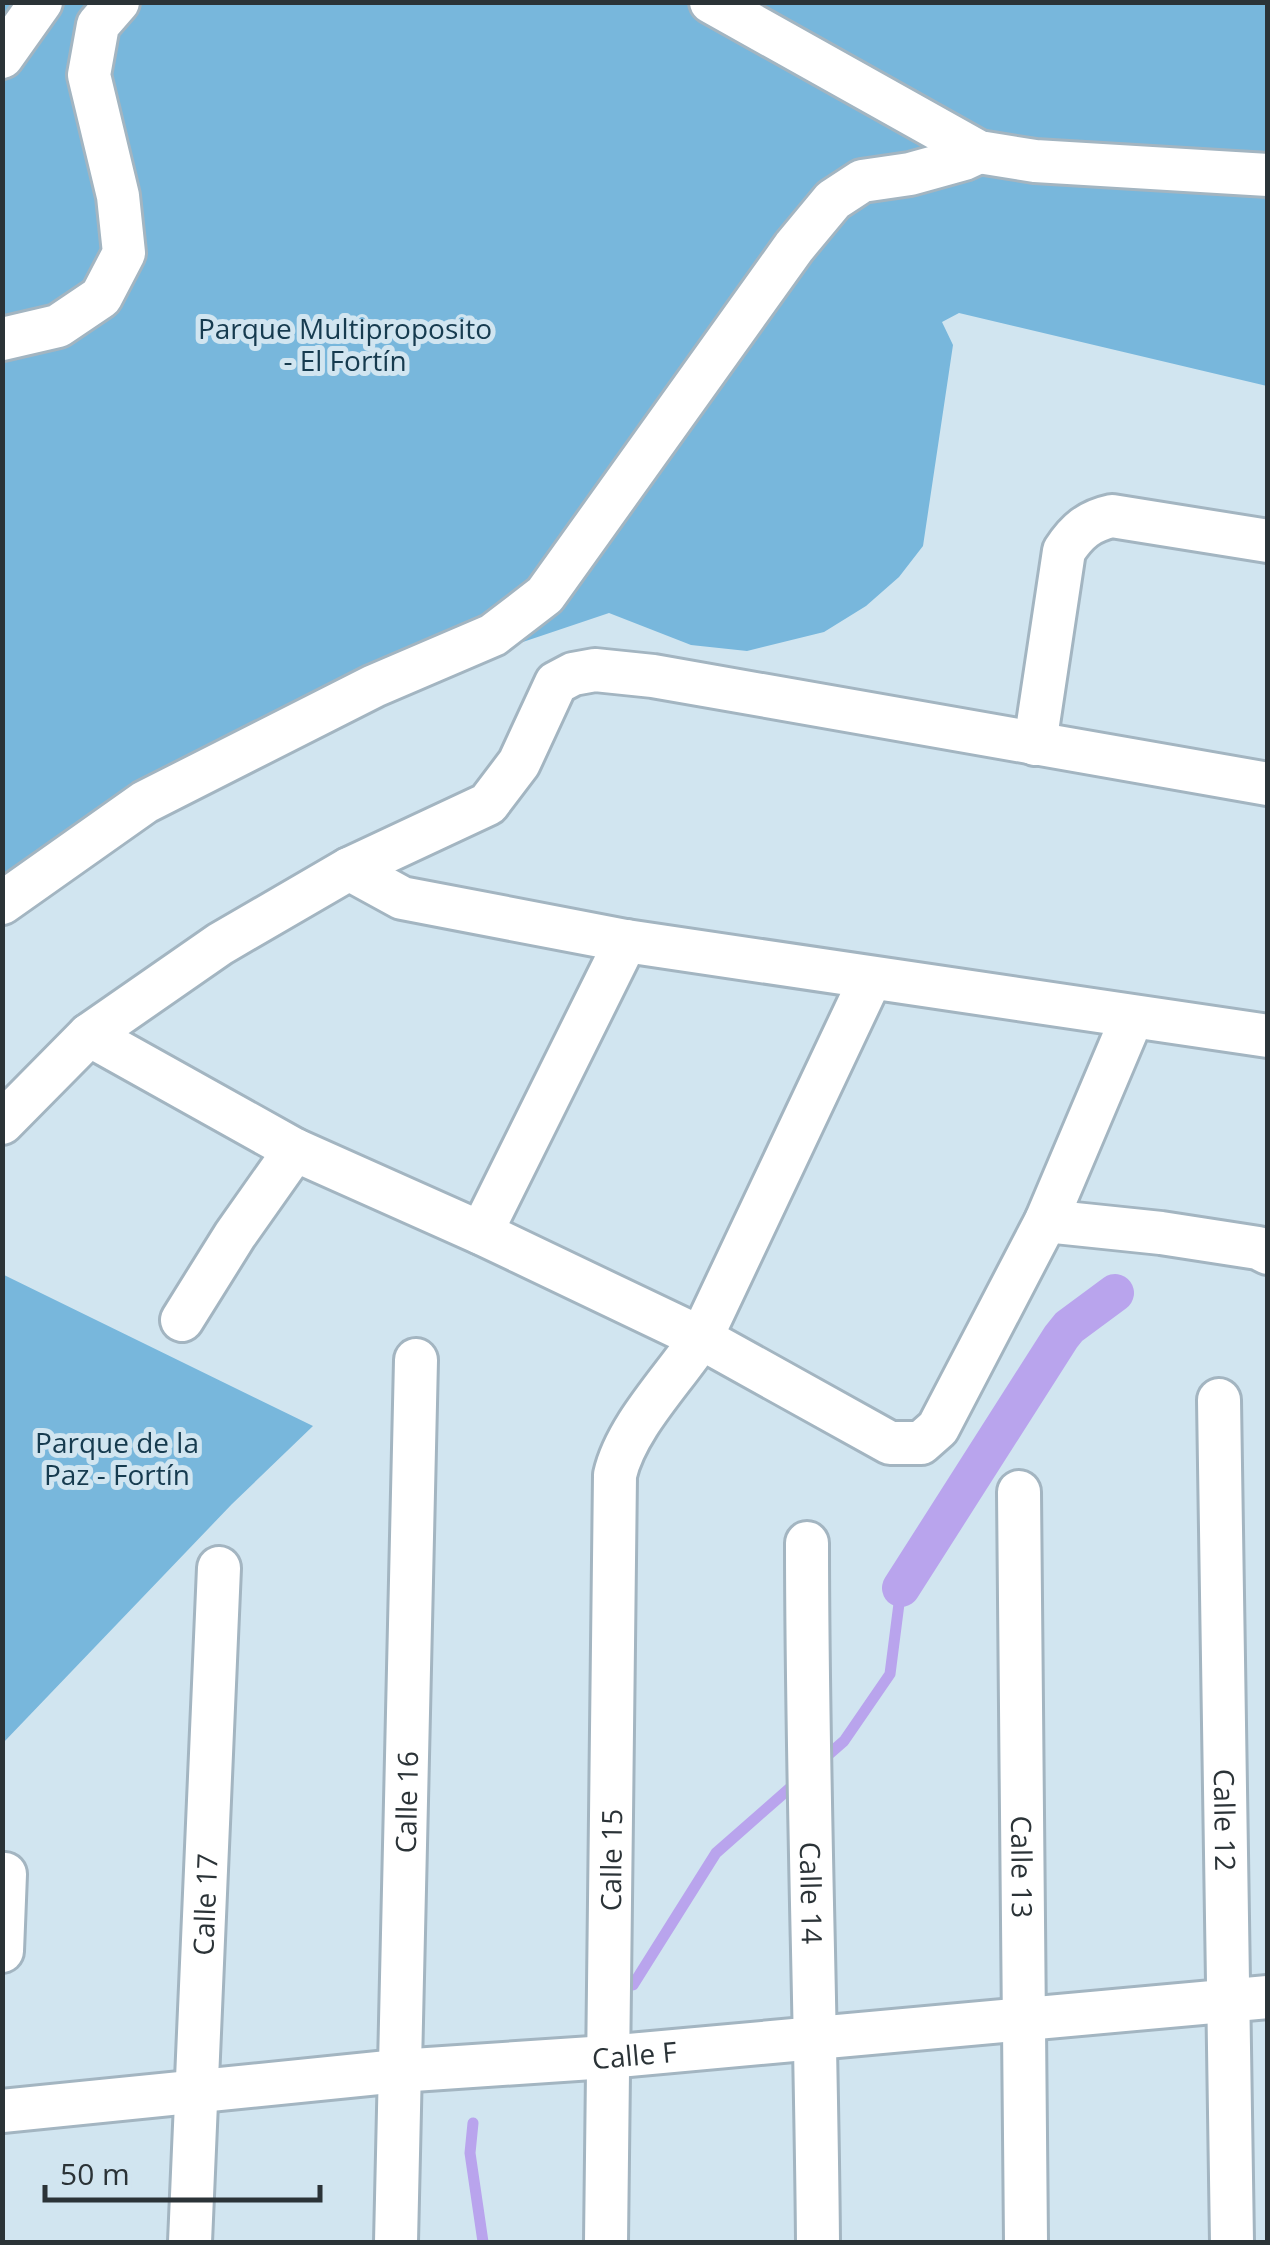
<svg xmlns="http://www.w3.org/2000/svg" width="1270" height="2245" font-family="'Open Sans',sans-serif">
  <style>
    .green { fill: #78b7dc }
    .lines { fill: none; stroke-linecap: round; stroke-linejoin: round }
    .stream { stroke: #b9a4ed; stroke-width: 11 }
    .canal { stroke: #b9a4ed; stroke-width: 38 }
    .street-casing { stroke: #a3b5c1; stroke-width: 48 }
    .street { stroke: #fff; stroke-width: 42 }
    .labels { text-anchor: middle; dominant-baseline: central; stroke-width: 10; stroke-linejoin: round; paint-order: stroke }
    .park-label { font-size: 28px; fill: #163b4f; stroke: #d1e5f0 }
    .street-label { font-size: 28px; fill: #2b3337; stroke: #d1e5f0 }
  </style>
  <rect width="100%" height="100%" fill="#d1e5f0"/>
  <g class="green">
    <path d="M 3,3 L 1267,3 L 1267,386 L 959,313 L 942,322 L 953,345 L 923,546 L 899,577 L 866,606 L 824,632 L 747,651 L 691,645 L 609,613 L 416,678 L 138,820 L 3,925 Z"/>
    <path d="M 2,1274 L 313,1426 L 232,1504 L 3,1743 Z"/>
  </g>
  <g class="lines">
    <g class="stream">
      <path d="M 820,1762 L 844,1741 L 890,1674 L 901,1588"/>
      <path d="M 633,1985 L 716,1853 L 799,1780"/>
      <path d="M 473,2123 L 470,2153 L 483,2242"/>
    </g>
    <path class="canal" d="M 901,1588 L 1061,1337 L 1069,1327 L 1115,1293"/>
    <defs>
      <g id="street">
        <path d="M 711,2 L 979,152 L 1035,161 L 1268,175"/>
        <path d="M 2,57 L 41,2"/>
        <path d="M 2,339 L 58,326 L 101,297 L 124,253 L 118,196 L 89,75 L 98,25 L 118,2"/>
        <path d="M 1035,744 L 1064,551 C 1077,531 1089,521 1112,516 L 1268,541"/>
        <path d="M 349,869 L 402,898 L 626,941 L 1268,1036"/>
        <path d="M 2,903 L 145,802 L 374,686 L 493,635 L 545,595 L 794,247 L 833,200 L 862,181 L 910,174 L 964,159 L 979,152"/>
        <path d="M 89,1035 L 295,1150 L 481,1233 L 701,1338 L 871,978"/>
        <path d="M 2,1123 L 89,1035 L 220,944 L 349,869 L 488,804 L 519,763 L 556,683 L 573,674 L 595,670 L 653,676 L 1268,784"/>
        <path d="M 1046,1221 L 1161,1233 L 1258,1248 L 1268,1253"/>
        <path d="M 481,1233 L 626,941"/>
        <path d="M 182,1320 L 235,1235 L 295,1150"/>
        <path id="s1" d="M 1219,1400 L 1232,2242"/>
        <path id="s2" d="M 1019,1492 L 1026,2242"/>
        <path id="s3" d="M 807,1543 C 807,1776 816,2009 818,2242"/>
        <path d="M 2,1951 L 5,1874"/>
        <path id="s4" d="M 2,2111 L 398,2071 L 607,2057 L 1268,1997"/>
        <path id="s5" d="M 190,2242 L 219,1568"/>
        <path id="s6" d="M 396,2242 L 416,1360"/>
        <path id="s7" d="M 606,2242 L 615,1475 C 626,1427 673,1380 701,1338 L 890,1443 L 921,1443 L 938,1428 L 1046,1221 L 1132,1018"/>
      </g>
    </defs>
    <use href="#street" class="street-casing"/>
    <use href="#street" class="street"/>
  </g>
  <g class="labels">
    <g class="park-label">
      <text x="345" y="328">Parque Multiproposito<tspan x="345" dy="32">- El Fortín</tspan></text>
      <text x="117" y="1442">Parque de la<tspan x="117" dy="32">Paz - Fortín</tspan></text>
    </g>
    <g class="street-label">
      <text stroke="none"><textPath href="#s6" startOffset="440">Calle 16</textPath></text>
      <text stroke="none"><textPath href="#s1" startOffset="420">Calle 12</textPath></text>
      <text stroke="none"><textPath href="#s7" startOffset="382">Calle 15</textPath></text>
      <text stroke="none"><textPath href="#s2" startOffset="375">Calle 13</textPath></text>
      <text stroke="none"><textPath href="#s3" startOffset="350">Calle 14</textPath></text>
      <text stroke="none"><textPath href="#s5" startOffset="338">Calle 17</textPath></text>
      <text stroke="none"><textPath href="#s4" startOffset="635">Calle F</textPath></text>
    </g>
  </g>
  <rect width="1270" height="2245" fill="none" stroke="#2b3337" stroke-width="10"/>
  <path d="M45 2185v15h275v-15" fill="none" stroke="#2b3337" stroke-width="5"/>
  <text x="60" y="2185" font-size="30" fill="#2b3337" stroke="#d1e5f0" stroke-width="8" paint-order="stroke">50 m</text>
</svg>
